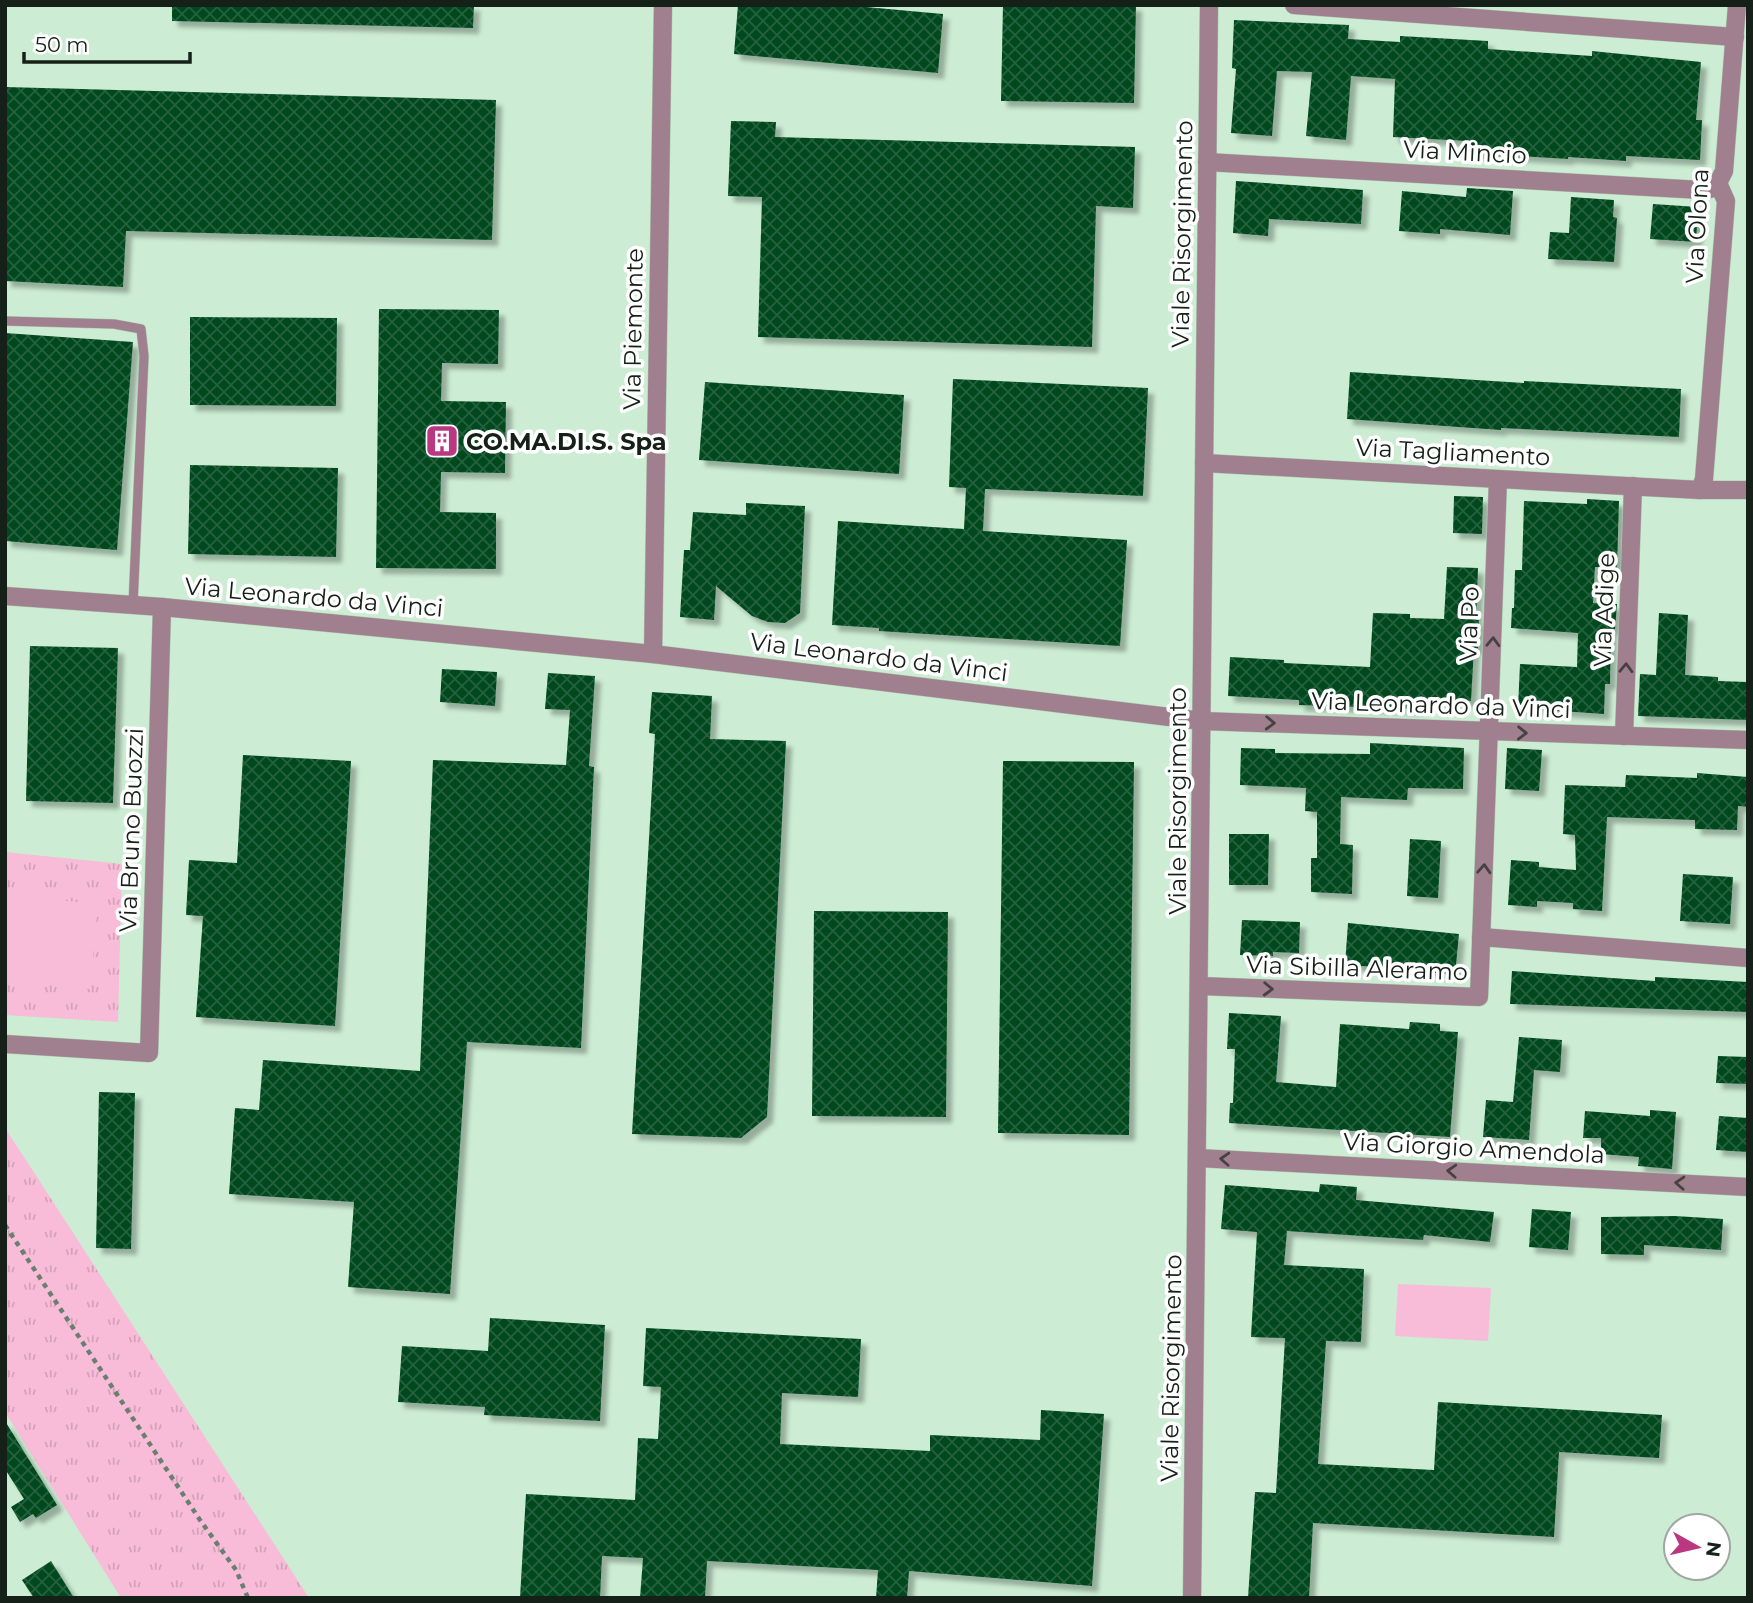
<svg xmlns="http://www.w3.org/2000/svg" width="1753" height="1603" font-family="Montserrat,sans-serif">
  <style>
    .grass { fill: url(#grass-tufts) }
    .pitch { fill: #f8bcd8 }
    .building { fill: url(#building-cross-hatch); filter: url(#shadow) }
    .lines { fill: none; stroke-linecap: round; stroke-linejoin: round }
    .service-casing { stroke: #abc7b1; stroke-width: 10 }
    .minor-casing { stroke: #abc7b1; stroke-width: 19 }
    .path { stroke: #6a7f6f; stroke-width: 4.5; stroke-dasharray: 5 5; stroke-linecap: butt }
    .service { stroke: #a0808e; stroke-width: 9 }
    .minor { stroke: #a0808e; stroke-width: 18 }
    .oneway { stroke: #464241 }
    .labels { text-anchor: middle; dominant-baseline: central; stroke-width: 7; stroke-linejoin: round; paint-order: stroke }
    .street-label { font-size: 24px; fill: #152118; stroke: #fff }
    .poi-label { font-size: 24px; font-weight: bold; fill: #152118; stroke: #fff; text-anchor: start }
  </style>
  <defs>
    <pattern id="grass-tufts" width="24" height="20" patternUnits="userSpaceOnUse" patternTransform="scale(1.75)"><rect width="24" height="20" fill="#f8bcd8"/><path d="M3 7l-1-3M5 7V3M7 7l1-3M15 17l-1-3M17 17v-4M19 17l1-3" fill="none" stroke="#d4a1b9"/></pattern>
    <pattern id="building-cross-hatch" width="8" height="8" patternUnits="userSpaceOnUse" patternTransform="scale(1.75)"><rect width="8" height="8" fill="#00491f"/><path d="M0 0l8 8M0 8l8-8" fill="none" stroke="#25603e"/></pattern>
    <filter id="shadow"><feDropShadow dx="6" dy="6" stdDeviation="2" flood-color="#0004"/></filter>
  </defs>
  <rect width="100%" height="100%" fill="#ccecd3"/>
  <g class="grass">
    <path d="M 5,852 L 122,864 L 118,1022 L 5,1015 Z"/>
    <path d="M 5,1128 L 35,1174 L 309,1598 L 121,1598 L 5,1412 Z"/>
  </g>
  <g class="pitch">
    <path d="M 5,895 L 98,904 L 90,989 L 5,981 Z"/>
    <path d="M 1398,1284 L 1491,1288 L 1488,1341 L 1395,1336 Z"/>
  </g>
  <g class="building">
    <path d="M 172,5 L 474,5 L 473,28 L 172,21 Z"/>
    <path d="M 738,5 L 844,5 L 943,14 L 938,73 L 734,54 Z"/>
    <path d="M 1003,5 L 1136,5 L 1134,103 L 1001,101 Z"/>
    <path d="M 1234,20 L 1349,25 L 1348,39 L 1400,42 L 1400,36 L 1488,41 L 1488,49 L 1592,56 L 1592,51 L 1701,62 L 1696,120 L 1702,120 L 1700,160 L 1626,156 L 1626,161 L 1568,157 L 1568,159 L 1467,153 L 1468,141 L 1393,137 L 1395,79 L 1351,76 L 1346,140 L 1306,136 L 1312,72 L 1277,71 L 1272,136 L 1231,133 L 1236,69 L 1232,68 Z"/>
    <path d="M 5,87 L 496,100 L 492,240 L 126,231 L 123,287 L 5,281 Z"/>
    <path d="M 731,121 L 776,122 L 775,137 L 1135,147 L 1133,208 L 1096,206 L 1092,347 L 758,337 L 762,197 L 728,196 Z"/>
    <path d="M 1236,181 L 1363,190 L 1361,224 L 1269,219 L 1268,236 L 1233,233 Z"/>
    <path d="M 1467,188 L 1513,191 L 1510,235 L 1440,229 L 1440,234 L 1399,231 L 1402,191 L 1466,197 Z"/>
    <path d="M 1571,197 L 1614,200 L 1613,217 L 1617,218 L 1614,262 L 1548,259 L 1550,232 L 1569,233 Z"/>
    <path d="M 1653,204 L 1698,207 L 1696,242 L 1650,239 Z"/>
    <path d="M 379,309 L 499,310 L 498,364 L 442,363 L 441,401 L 506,402 L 505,473 L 441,472 L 440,512 L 496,513 L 496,569 L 376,568 Z"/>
    <path d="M 190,317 L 337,318 L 336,406 L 190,405 Z"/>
    <path d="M 5,333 L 133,342 L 117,550 L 5,541 Z"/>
    <path d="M 1350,372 L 1524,383 L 1524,381 L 1681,389 L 1679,437 L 1501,428 L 1501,430 L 1347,419 Z"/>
    <path d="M 953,379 L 1148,388 L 1143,496 L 985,489 L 983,531 L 1127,540 L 1120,646 L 879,631 L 879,628 L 832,625 L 838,521 L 964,529 L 966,488 L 949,487 Z"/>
    <path d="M 705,382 L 904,395 L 899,474 L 699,460 Z"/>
    <path d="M 190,465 L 338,468 L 336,557 L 188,554 Z"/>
    <path d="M 1454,496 L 1483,497 L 1482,534 L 1453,533 Z"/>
    <path d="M 1587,499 L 1619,501 L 1617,568 L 1595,567 L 1593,603 L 1617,604 L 1615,629 L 1611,629 L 1610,684 L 1605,684 L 1604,714 L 1518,708 L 1520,664 L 1577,667 L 1578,633 L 1511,628 L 1512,608 L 1514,608 L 1515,570 L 1522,570 L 1524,501 L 1587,504 Z"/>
    <path d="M 746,503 L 805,506 L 800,613 L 785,623 L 768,622 L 752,616 L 716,586 L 714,620 L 680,617 L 684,550 L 690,550 L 693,512 L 746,515 Z"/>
    <path d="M 1447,567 L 1478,568 L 1476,620 L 1479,620 L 1478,648 L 1474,648 L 1471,701 L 1420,699 L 1420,709 L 1299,705 L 1299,700 L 1228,696 L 1230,657 L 1284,660 L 1284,663 L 1370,667 L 1373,613 L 1410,614 L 1410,618 L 1444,619 Z"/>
    <path d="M 1659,613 L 1688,615 L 1685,675 L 1718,677 L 1718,681 L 1748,682 L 1748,720 L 1638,716 L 1640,674 L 1656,675 Z"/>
    <path d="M 30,646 L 118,648 L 113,803 L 26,801 Z"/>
    <path d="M 442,669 L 497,672 L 495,706 L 440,702 Z"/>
    <path d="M 548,673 L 595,676 L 589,766 L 594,767 L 581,1048 L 467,1042 L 450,1294 L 348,1287 L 354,1202 L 229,1194 L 235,1108 L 259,1110 L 263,1060 L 420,1071 L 433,760 L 566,765 L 570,710 L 545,709 Z"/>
    <path d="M 652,692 L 712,696 L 710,739 L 786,741 L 767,1117 L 741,1138 L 632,1134 L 655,734 L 649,733 Z"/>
    <path d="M 1370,743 L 1464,748 L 1463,789 L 1408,788 L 1407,800 L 1341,797 L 1340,844 L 1353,845 L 1352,894 L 1311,892 L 1311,858 L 1317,858 L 1317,812 L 1305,811 L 1306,788 L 1240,785 L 1241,748 L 1275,749 L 1275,753 L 1370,754 Z"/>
    <path d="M 1507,748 L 1542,750 L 1539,791 L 1505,789 Z"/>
    <path d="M 243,755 L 351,761 L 335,1026 L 196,1017 L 203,916 L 186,915 L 189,860 L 237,863 Z"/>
    <path d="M 1003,761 L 1134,762 L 1129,1135 L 998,1133 Z"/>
    <path d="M 1697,773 L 1748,777 L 1748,807 L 1738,806 L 1737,830 L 1695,829 L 1695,820 L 1607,817 L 1602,911 L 1573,909 L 1573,903 L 1537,901 L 1537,907 L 1508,905 L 1511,860 L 1539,862 L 1539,867 L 1576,870 L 1575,835 L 1563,834 L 1565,785 L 1625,787 L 1626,775 L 1697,778 Z"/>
    <path d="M 1229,834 L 1269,834 L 1268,885 L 1229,885 Z"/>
    <path d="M 1410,839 L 1441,841 L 1438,898 L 1407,896 Z"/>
    <path d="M 1683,874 L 1733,877 L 1730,924 L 1680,921 Z"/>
    <path d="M 814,911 L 948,912 L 946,1117 L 812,1116 Z"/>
    <path d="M 1242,920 L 1300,922 L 1299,953 L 1273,952 L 1273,956 L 1240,955 Z"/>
    <path d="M 1348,923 L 1459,934 L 1455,975 L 1414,971 L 1414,969 L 1345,965 Z"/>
    <path d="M 1512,971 L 1655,981 L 1655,977 L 1748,982 L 1748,1012 L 1510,1004 Z"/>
    <path d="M 1229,1013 L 1281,1016 L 1276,1082 L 1336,1087 L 1340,1024 L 1409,1029 L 1410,1022 L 1440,1024 L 1440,1031 L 1458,1032 L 1450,1137 L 1229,1123 L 1230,1103 L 1233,1103 L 1235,1049 L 1227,1049 Z"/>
    <path d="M 1519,1037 L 1562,1040 L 1560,1072 L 1534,1070 L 1529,1140 L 1483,1137 L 1486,1100 L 1513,1102 Z"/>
    <path d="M 1718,1056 L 1748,1057 L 1748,1084 L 1716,1083 Z"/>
    <path d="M 99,1092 L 135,1093 L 131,1249 L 96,1248 Z"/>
    <path d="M 1650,1110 L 1676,1112 L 1672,1169 L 1638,1166 L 1639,1157 L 1601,1154 L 1601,1138 L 1583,1138 L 1585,1111 L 1650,1116 Z"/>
    <path d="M 1719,1116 L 1748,1118 L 1748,1152 L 1716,1150 Z"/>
    <path d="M 1320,1184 L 1357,1187 L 1356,1200 L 1494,1212 L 1490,1242 L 1424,1235 L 1423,1240 L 1287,1231 L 1284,1265 L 1364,1269 L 1361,1342 L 1326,1341 L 1318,1464 L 1434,1470 L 1438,1402 L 1662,1415 L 1659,1458 L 1559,1452 L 1554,1537 L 1313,1523 L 1309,1598 L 1248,1598 L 1255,1492 L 1276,1493 L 1285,1338 L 1251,1337 L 1257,1232 L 1221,1229 L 1225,1185 L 1319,1192 Z"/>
    <path d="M 1532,1209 L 1571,1212 L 1568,1250 L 1529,1247 Z"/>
    <path d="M 1601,1217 L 1675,1216 L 1723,1219 L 1721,1250 L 1644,1245 L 1644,1255 L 1601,1254 Z"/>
    <path d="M 490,1318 L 605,1325 L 600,1421 L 484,1415 L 485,1407 L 398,1402 L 402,1346 L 488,1351 Z"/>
    <path d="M 646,1328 L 861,1339 L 858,1397 L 782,1393 L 780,1444 L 930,1451 L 930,1435 L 1040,1440 L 1041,1410 L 1104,1414 L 1092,1586 L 909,1571 L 907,1598 L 876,1598 L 878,1570 L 707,1561 L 705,1598 L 640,1598 L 643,1558 L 602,1556 L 600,1598 L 520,1598 L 526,1494 L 635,1500 L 638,1438 L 658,1439 L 661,1387 L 643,1386 Z"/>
    <path d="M 5,1421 L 57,1505 L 36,1518 L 33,1514 L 20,1522 L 11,1507 L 24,1499 L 5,1469 Z"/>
    <path d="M 51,1561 L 74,1598 L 34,1598 L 22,1580 Z"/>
  </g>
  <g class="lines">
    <defs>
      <path id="service" d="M 5,321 L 114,324 L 141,329 L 144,356 L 133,605"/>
      <g id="minor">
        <path d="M 1294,5 L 1735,37"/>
        <path d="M 1207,162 L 1701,190 L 1710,189 L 1718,183"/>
        <path d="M 1718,183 L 1724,171 L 1737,5"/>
        <path d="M 1204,463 L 1700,490 L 1748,490"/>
        <path d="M 1700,490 L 1704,479 L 1726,201 L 1718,183"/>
        <path d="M 5,596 L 162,607 L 653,654 L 1202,721 L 1748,740"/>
        <path d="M 653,654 L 663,5"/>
        <path d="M 1624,736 L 1633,486"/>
        <path d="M 1481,937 L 1748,958"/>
        <path d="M 1200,986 L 1479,997 L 1498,479"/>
        <path d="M 5,1044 L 149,1053 L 162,607"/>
        <path d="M 1198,1158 L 1748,1187"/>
        <path d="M 1192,1598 L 1209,5"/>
      </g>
    </defs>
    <use href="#service" class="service-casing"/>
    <use href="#minor" class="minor-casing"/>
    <path class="path" d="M 5,1225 L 200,1520 L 236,1570 L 248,1598"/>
    <use href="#service" class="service"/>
    <use href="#minor" class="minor"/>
  </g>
  <defs><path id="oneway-chevron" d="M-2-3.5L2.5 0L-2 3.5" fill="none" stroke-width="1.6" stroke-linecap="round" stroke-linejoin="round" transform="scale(1.75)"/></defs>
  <g class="oneway">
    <use href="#oneway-chevron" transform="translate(1493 642) rotate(-88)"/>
    <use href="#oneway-chevron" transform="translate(1626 668) rotate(-88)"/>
    <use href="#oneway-chevron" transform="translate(1270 723) rotate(2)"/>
    <use href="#oneway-chevron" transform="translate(1522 733) rotate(1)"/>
    <use href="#oneway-chevron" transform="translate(1484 869) rotate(-87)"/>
    <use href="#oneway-chevron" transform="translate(1268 989) rotate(2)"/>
    <use href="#oneway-chevron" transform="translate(1225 1159) rotate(-177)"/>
    <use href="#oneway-chevron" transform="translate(1452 1171) rotate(-177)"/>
    <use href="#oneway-chevron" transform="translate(1680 1183) rotate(-177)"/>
  </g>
  <defs>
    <symbol id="building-square" viewBox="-11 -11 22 22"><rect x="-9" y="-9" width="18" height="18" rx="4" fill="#ba3882" stroke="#fff"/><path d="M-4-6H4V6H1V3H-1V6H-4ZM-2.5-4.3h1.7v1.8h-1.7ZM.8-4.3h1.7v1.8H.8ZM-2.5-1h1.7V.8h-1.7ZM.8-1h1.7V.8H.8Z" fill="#fff"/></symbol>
  </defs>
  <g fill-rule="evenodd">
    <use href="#building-square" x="423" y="422" width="38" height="38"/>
  </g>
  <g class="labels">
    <g class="street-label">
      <text transform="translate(1465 152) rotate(3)">Via Mincio</text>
      <text transform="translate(1697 226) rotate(-87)">Via Olona</text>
      <text transform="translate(1182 234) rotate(-89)">Viale Risorgimento</text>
      <text transform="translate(633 329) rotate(-89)">Via Piemonte</text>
      <text transform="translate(1453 452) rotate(3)">Via Tagliamento</text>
      <text transform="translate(314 597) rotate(5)">Via Leonardo da Vinci</text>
      <text transform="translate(1604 610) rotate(-88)">Via Adige</text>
      <text transform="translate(1469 624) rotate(-88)">Via Po</text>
      <text transform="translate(879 657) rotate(7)">Via Leonardo da Vinci</text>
      <text transform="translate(1441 705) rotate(2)">Via Leonardo da Vinci</text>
      <text transform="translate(1177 801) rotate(-90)">Viale Risorgimento</text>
      <text transform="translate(131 830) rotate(-88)">Via Bruno Buozzi</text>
      <text transform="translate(1357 968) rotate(2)">Via Sibilla Aleramo</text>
      <text transform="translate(1474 1148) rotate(3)">Via Giorgio Amendola</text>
      <text transform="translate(1171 1368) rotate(-89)">Viale Risorgimento</text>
    </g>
    <g class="poi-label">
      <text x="466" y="441">CO.MA.DI.S. Spa</text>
    </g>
  </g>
  <rect width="1753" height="1603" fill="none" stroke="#152118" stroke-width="14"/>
  <g transform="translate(1697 1547) rotate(98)"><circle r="33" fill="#ffffff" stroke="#a1a6a3" stroke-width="2"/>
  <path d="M0-5L12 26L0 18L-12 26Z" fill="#ba3882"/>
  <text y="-10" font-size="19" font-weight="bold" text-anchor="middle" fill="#152118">N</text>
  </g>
  <path d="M24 52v10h166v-10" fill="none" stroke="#152118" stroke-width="3.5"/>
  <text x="35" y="52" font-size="21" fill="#152118" stroke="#ffffff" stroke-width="5" paint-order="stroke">50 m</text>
</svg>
